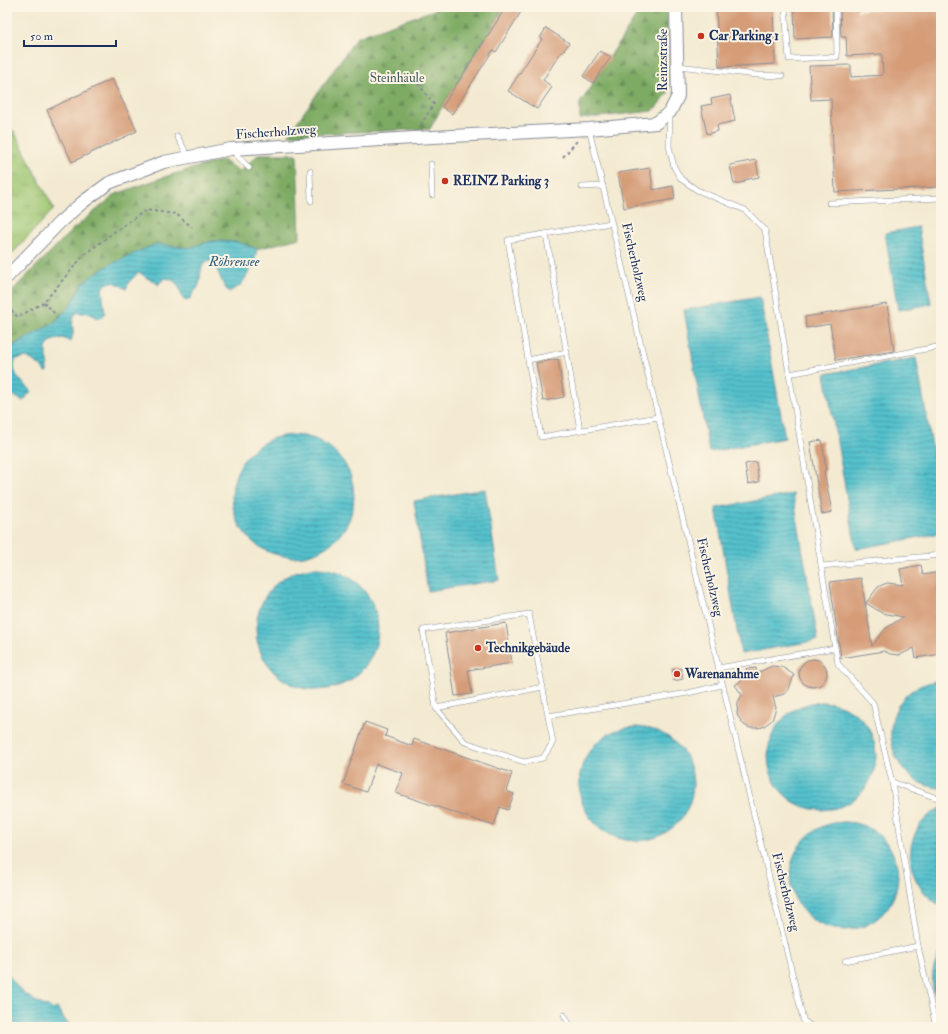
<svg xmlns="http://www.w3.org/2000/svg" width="948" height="1034" font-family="'IM FELL Double Pica',serif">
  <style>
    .grass { fill: url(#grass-tufts); stroke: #5c7a68 }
    .forest { fill: url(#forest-firs); stroke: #4c6d61 }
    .water { fill: url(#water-rules); stroke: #387895 }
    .building { fill: #d59c78 }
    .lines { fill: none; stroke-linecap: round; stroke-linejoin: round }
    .service-casing { stroke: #878c98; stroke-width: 6 }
    .tertiary-casing { stroke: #878c98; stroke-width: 14 }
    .path { stroke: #878c98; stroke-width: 2; stroke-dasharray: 3 3; stroke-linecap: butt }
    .service { stroke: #fff; stroke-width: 5 }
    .tertiary { stroke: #fff; stroke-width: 12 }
    .poi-dot { fill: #c8321e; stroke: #fcf5e5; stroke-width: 1.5 }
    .labels { text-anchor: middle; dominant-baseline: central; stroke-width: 4; stroke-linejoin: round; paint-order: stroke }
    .poi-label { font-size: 13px; font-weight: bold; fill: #1b2f5e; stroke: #fcf5e5; text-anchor: start }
    .street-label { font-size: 13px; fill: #1b2f5e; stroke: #fcf5e5 }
    .park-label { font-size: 13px; fill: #425c64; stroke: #fcf5e5 }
    .water-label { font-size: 14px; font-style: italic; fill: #2c5b7f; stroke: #fcf5e5 }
  </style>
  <defs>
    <pattern id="grass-tufts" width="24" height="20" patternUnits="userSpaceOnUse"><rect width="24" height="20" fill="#9ec672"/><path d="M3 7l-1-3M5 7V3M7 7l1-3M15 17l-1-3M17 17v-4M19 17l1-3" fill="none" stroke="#80a161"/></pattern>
    <pattern id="forest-firs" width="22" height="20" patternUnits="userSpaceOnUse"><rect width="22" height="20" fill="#7eab64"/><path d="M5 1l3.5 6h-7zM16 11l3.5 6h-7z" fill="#668c56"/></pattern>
    <pattern id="water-rules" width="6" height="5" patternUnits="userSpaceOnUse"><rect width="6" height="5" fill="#54c1cc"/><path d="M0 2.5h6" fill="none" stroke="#459da9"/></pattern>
  </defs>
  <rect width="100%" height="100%" fill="#fcf5e5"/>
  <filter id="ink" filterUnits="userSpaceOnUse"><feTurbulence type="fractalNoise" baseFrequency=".025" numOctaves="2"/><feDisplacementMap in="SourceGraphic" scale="8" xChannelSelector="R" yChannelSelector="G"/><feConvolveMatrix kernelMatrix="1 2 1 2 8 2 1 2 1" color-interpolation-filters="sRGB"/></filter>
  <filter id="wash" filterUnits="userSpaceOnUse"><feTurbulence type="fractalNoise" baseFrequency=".012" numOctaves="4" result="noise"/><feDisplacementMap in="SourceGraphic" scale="16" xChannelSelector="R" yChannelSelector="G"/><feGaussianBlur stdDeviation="0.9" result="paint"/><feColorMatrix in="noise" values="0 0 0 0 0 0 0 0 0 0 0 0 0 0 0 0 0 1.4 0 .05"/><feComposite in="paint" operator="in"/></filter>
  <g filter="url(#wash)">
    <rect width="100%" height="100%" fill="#f3ead1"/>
    <path class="grass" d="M 7,129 L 14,131 L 54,209 L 7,259 L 7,204 L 15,191 L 7,186 Z"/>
    <g class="forest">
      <path d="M 438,7 L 505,7 L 442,107 L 430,129 L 288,135 L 357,37 L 437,9 Z"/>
      <path d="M 636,7 L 667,7 L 669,92 L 653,111 L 580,119 L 580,103 L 640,10 Z"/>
      <path d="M 259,154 L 297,154 L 300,238 L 257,249 L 237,242 L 213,241 L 188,248 L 156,244 L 82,284 L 71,305 L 54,323 L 7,349 L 7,296 L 72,230 L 116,194 L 164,177 L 222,160 L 240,171 Z"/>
    </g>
    <g class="water">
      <path d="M 918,227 L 931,304 L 898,310 L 885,233 Z"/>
      <path d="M 213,241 L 237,242 L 257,249 L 254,264 L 241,285 L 229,292 C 220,283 220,271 212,262 L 206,261 C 198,270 202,278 198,287 C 195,292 192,293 191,298 L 189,300 L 183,299 C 179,288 179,281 166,278 L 160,282 L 158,285 L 156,282 L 147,278 L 139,272 L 129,282 L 126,289 C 116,282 110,278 102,289 L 105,314 L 100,319 L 87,312 L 83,313 L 77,312 C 67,325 78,329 70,342 L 63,338 L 51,341 L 46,348 L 46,356 L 48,360 L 48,364 L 47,366 L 47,372 L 45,372 L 41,366 L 27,357 L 16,359 C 9,372 22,382 31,390 L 31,393 L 27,395 L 26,398 L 23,401 L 14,396 L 7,388 L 7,349 L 54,323 L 71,305 L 82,284 L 93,275 L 111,264 L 156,244 L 188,248 Z"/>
      <path d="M 760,297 L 785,438 L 709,452 L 684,310 Z"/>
      <path d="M 916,358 L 941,496 L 941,533 L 856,549 L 825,374 Z"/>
      <circle cx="293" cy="496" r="61"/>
      <path d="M 485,489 L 499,580 L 428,591 L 414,501 Z"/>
      <path d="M 793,494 L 818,640 L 741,654 L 716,508 Z"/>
      <circle cx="317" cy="629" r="61"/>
      <path d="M 941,680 L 941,788 C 893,786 873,722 910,692 C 919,685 930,682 941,680 Z"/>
      <circle cx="822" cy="756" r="54"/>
      <circle cx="636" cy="784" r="57"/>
      <path d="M 941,808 L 941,906 C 914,891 901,857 918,828 C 923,819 932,813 941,808 Z"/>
      <circle cx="844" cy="876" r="54"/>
      <path d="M 941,950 L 941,1009 C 929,988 930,971 941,950 Z"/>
      <path d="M 7,971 C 13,985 25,996 39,1003 C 44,1006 48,1006 53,1010 L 57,1008 L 66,1022 L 75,1027 L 7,1027 Z"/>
    </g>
    <g id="blocks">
      <g class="building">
        <path d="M 506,7 L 524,7 L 496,52 L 493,50 L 452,114 L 442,107 Z"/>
        <path d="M 716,7 L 773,7 L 775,64 L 719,67 Z"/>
        <path d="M 794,7 L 832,7 L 833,37 L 795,39 Z"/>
        <path d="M 840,7 L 857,7 L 857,11 L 881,9 L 880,7 L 941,7 L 941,187 L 835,192 L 831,99 L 811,100 L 809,66 L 851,65 L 851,77 L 883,75 L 882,54 L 847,56 L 846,37 L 841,37 Z"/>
        <path d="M 546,28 L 569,43 L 562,53 L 561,52 L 543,80 L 552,87 L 537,109 L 508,91 L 542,39 L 540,38 Z"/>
        <path d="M 600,51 L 611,57 L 593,83 L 583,76 Z"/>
        <path d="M 112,79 L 137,131 L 72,162 L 47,110 Z"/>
        <path d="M 730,95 L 735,121 L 717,125 L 718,131 L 707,134 L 701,106 L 712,104 L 711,99 Z"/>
        <path d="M 756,160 L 759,177 L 744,180 L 745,182 L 734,184 L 730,165 Z"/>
        <path d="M 650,168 L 653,190 L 673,186 L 675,199 L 624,208 L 618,173 Z"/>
        <path d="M 887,304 L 894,351 L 836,360 L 830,324 L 806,328 L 805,317 Z"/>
        <path d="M 558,359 L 564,397 L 543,401 L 536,363 Z"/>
        <path d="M 822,440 L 826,470 L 824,471 L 832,512 L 822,514 L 810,442 Z"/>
        <path d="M 756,462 L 759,482 L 748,484 L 745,464 Z"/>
        <path d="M 921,565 L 923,575 L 941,572 L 941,654 L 916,658 L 914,648 L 900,655 L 890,654 L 884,651 L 841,658 L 830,582 L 861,578 L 872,646 L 885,629 L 903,617 L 882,613 L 866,603 L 878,587 L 882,585 L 887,583 L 903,585 L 900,569 Z"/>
        <path d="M 506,623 L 512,663 L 468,670 L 472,694 L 455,696 L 445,633 Z"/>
        <circle cx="813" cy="673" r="14"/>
        <path d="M 772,666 L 782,667 L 794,675 L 789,689 L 786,693 L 781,695 L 773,697 L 776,708 L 772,720 L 763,727 L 756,728 L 750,728 L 744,725 L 737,715 L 738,702 L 742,695 L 735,685 L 747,677 L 746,669 L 756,668 L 757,673 Z"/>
        <path d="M 681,668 L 683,679 L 674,681 L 672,670 Z"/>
        <path d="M 365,722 L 387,730 L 385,736 L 412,746 L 414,739 L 512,773 L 506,791 L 514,794 L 508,810 L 500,807 L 494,826 L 396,793 L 403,773 L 376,764 L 366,792 L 343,784 Z"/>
      </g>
    </g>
  </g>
  <g filter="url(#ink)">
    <use href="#blocks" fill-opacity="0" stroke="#878c98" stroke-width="1"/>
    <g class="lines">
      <defs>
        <g id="service">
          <path d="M 785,7 L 789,59 L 837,57 L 836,7"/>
          <path d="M 678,66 L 757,75 L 782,76"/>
          <path d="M 670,113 L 669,146 L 674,167 L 681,179 L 697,190 L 745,210 L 765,230 L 835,648 L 718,668"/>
          <path d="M 589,129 L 805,1027"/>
          <path d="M 177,136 L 188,156"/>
          <path d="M 233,151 L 249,168"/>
          <path d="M 431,164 L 432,195"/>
          <path d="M 310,171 L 311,201"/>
          <path d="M 582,187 L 603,186"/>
          <path d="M 829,203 L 941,198"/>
          <path d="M 611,223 L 508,240 L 541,437 L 658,417"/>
          <path d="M 546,234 L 580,430"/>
          <path d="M 528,360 L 567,352"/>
          <path d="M 789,374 L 937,347"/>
          <path d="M 821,566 L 941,555"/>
          <path d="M 835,648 L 838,664 L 873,703 L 892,782 L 918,946 L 936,1027"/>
          <path d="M 436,708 L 543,687"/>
          <path d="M 548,716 L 529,614 L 423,630 L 436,708 L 465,742 L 524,762 L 543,758 L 553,742 L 548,716 L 688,693 L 722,685"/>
          <path d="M 892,782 L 937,798 L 941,797"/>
          <path d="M 845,961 L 918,946"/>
          <path d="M 564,1015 L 571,1027"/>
          <path d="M 804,1021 L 812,1027"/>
        </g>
        <path id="tertiary" d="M 7,277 L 60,222 L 83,202 L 109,183 L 164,162 L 231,149 L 414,138 L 589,129 L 656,123 L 670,112 L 678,96 L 676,7"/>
      </defs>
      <use href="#service" class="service-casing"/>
      <use href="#tertiary" class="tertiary-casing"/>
      <g class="path">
        <path d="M 7,23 L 12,7"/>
        <path d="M 414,79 L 434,104 L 420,126"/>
        <path d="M 563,157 L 577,141"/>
        <path d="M 44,302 L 55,314"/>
        <path d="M 7,306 L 18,317 L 44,302 L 84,255 L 114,232 L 146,210 L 176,214 L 192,227"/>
      </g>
      <use href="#service" class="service"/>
      <use href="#tertiary" class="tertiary"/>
    </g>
  </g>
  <g class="poi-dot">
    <circle cx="701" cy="36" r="4"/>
    <circle cx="445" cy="181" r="4"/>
    <circle cx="478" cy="648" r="4"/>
    <circle cx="677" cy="674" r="4"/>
  </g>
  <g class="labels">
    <g class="poi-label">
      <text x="709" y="36">Car Parking 1</text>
      <text x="453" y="181">REINZ Parking 3</text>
      <text x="486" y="648">Technikgebäude</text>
      <text x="685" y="674">Warenanahme</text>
    </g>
    <g class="street-label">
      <text transform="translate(663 60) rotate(-90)">Reinzstraße</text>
      <text transform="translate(276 132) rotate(-4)">Fischerholzweg</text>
      <text transform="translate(635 262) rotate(77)">Fischerholzweg</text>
      <text transform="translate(710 577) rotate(77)">Fischerholzweg</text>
      <text transform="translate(786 892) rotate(76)">Fischerholzweg</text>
    </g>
    <g class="park-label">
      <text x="397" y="78">Steinhäule</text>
    </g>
    <g class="water-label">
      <text x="234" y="261">Röhrensee</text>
    </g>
  </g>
  <rect width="948" height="1034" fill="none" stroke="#fcf5e5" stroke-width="24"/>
  <path d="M24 40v6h92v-6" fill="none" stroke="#1b2f5e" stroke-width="2"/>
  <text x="30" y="40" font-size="12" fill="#1b2f5e" stroke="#fcf5e5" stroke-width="3" paint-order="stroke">50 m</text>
</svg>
